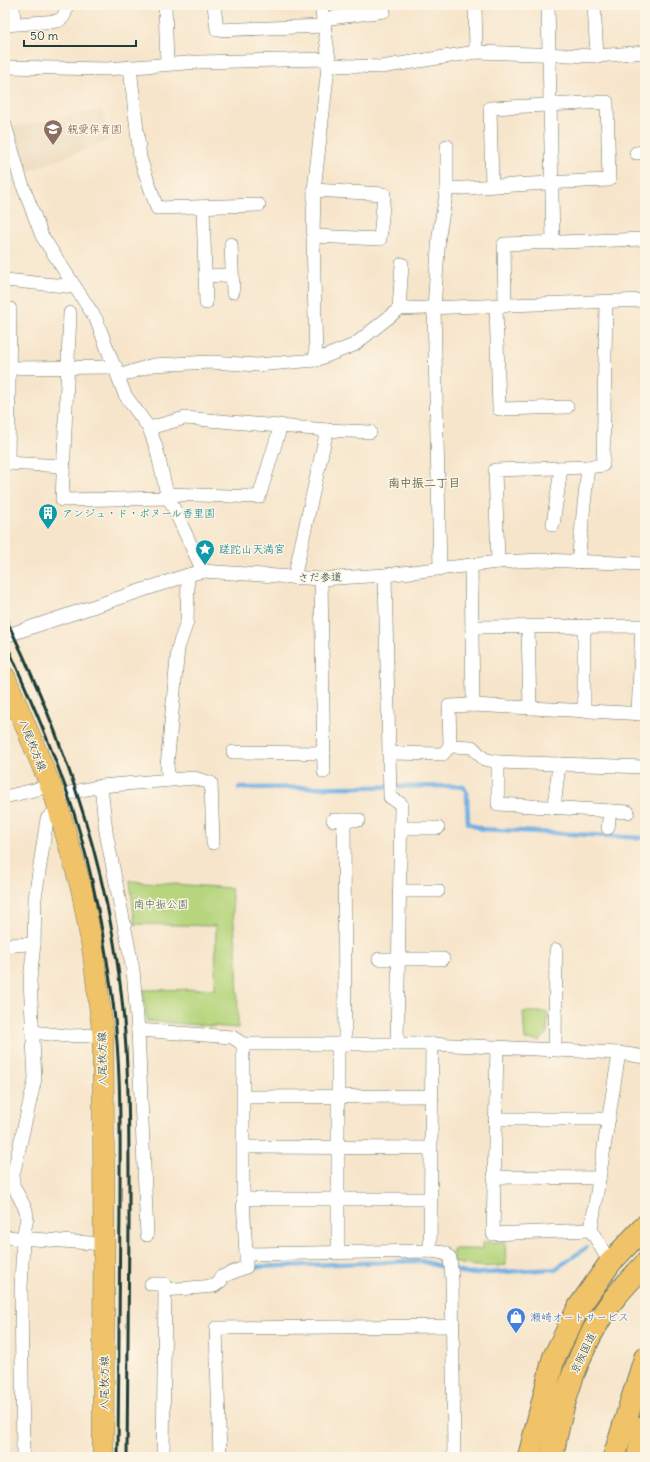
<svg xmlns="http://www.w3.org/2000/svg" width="650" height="1462" font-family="Delius,'Klee One',sans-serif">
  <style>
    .built { fill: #ebd8ba }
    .green { fill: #b6d57d; stroke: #6a8958 }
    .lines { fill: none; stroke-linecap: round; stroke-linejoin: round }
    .stream { stroke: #6fafe3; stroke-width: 4.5 }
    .minor-casing { stroke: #6b7869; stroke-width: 14 }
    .primary-casing { stroke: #6b7869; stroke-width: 22 }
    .trunk-casing { stroke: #6b7869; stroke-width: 24 }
    .minor { stroke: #fff; stroke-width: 13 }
    .primary { stroke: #f1c369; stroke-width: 21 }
    .trunk { stroke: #f1c369; stroke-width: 22 }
    .rail { stroke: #1f3d34; stroke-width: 3 }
    .labels { text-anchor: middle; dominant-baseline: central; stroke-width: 3; stroke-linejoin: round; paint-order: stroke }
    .education-label { font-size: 11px; fill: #785e54; stroke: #fcf5e5; text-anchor: start }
    .culture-label { font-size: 11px; fill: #0d838f; stroke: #fcf5e5; text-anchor: start }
    .street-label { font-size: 11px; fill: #1f3d34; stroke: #fcf5e5 }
    .park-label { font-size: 11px; fill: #3d5b43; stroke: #fcf5e5 }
    .shop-label { font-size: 11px; fill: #366cbe; stroke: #fcf5e5; text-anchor: start }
    .neighbourhood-label { font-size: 12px; font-weight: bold; fill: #65674f; stroke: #fcf5e5 }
  </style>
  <rect width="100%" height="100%" fill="#fcf5e5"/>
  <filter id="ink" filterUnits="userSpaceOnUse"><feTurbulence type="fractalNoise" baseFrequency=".025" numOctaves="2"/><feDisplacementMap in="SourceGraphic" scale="8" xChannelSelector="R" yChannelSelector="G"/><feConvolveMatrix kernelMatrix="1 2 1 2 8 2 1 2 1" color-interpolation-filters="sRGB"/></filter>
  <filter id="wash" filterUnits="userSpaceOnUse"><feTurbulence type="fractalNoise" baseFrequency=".012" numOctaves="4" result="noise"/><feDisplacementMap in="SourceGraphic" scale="16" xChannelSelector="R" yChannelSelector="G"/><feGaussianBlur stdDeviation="0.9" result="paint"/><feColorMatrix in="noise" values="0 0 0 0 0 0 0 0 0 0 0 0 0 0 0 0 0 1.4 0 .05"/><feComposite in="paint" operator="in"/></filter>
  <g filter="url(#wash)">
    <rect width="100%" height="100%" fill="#f7e5cb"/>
    <path class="built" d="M 102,110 L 108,140 L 25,173 L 12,127 L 54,120 L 55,117 Z"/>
    <g class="green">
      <path d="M 130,881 L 231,888 L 237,959 L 238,1028 L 147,1021 L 143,990 L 215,989 L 216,926 L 135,924 Z"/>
      <path d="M 523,1012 L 548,1012 L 547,1034 L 539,1041 L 525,1040 Z"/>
      <path d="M 483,1242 L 505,1242 L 506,1265 C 487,1268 471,1266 453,1262 L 453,1249 L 483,1249 Z"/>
    </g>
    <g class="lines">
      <g class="stream">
        <path d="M 239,788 L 463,786 L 467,793 L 468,823 L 482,829 L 645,838"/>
        <path d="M 252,1267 L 421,1261 L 468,1274 L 555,1269 L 586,1248"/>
        <path d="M 200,1281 L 216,1279"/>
      </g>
    </g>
  </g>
  <g filter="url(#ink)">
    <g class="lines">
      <defs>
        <g id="minor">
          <path d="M 13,5 L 14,24"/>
          <path d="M 165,5 L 167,64"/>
          <path d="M 214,5 L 217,30 L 325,26"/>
          <path d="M 475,5 L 476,52"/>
          <path d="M 548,5 L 553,243"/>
          <path d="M 594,5 L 597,56"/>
          <path d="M 323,19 L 384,11"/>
          <path d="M 5,25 L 58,21 C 65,17 66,13 66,5"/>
          <path d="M 328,65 L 381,67 L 476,52 L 597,56 L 645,52"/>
          <path d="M 5,67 L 107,69 L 200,62 L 329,59"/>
          <path d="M 130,67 L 140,158 L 157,208 L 259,205"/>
          <path d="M 5,125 L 21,181 L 42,236 L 96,319 L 125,395 L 149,428 L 156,447 L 167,494 L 203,571"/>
          <path d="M 636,153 L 645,152"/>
          <path d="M 447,189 C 501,186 555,182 609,180 L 607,102 L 490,108 L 492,186"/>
          <path d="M 203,207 L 206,303"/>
          <path d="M 313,236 L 380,239 L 384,194 L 314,190"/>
          <path d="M 231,244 L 233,292"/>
          <path d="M 205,276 L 232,275"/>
          <path d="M 5,280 L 75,287"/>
          <path d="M 496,306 L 499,409 L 567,407"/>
          <path d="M 505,306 L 504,244 L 645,239"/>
          <path d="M 399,309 L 402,264"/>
          <path d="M 70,313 L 62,500 L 169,498"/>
          <path d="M 316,360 L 313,236 L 314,190 L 329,59 L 321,5"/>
          <path d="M 5,368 L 116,367"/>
          <path d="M 119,376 L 153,365 L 211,362 L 257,365 L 316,360 L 354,345 L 399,309 L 645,300"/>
          <path d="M 149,428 L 185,418 L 327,430 L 370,432"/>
          <path d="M 5,463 L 64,466"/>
          <path d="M 8,463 L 10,309"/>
          <path d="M 167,494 L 259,497 L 281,425"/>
          <path d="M 553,525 L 561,468"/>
          <path d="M 498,562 L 495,470 L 588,467"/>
          <path d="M 578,562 L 588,467 L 603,465 L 606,302"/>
          <path d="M 471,565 L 473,705"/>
          <path d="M 440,568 L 434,308 L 439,235 L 447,189 L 447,146"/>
          <path d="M 385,575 L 390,797 L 401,804 L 397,1044"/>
          <path d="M 294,578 L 327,430"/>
          <path d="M 321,579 L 324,772"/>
          <path d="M 472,627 L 645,626"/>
          <path d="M 528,627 L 530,708"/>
          <path d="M 5,636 L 188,575 L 203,571 L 321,579 L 385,575 L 498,562 L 542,560 L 645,564"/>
          <path d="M 584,711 L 584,626"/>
          <path d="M 638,714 L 642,626"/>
          <path d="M 233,752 L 324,753"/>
          <path d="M 389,753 L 443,754 L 450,746"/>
          <path d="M 498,762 L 559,764 L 554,808"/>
          <path d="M 559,764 L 645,767"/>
          <path d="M 169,780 L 167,766 L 178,648 L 187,622 L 188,575"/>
          <path d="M 101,786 L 106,832 L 133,970 L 138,1030 L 147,1235"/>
          <path d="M 55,796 L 101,786 L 194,778 L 211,783 L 213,843"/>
          <path d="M 5,797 L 50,786"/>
          <path d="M 628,812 L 498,804 L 498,762 L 484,759 L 472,747 L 450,746 L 449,706 L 473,705 L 645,714"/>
          <path d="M 333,820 L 359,820"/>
          <path d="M 344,820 L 345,1044"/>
          <path d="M 401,828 L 438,828"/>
          <path d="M 608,828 L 610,811"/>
          <path d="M 399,891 L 438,891"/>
          <path d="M 5,945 L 34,944"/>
          <path d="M 379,959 L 443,959"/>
          <path d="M 138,1030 L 232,1037 L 243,1044 L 432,1044 L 619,1053 L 645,1057"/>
          <path d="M 33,1032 L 67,1036 L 103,1035"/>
          <path d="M 243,1044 L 243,1199 L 246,1254 L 430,1251 L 445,1253 L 450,1258 L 452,1279 L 454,1457"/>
          <path d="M 497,1047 L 493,1234 L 591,1230"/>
          <path d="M 555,1049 L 556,950"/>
          <path d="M 244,1097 L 432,1096"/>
          <path d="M 495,1119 L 609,1119"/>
          <path d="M 244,1147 L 430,1148"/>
          <path d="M 494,1177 L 599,1178"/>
          <path d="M 243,1199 L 430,1199"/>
          <path d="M 5,1237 L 104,1244"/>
          <path d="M 430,1251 L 432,1044"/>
          <path d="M 338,1252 L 338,1044"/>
          <path d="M 610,1263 L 591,1230 L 619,1053"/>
          <path d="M 151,1284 L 164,1284 L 165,1290"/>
          <path d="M 23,1457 L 21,1289 L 23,1238 L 27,1218 L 26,1210 L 13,1185 L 13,1175 L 35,1079 L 30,980 L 34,944 L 35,898 L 47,819 L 58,808"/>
          <path d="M 163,1457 L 165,1290 L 214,1286 L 221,1281 L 221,1277 L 246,1267 L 246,1254"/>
          <path d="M 220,1457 L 216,1328 L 453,1326"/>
        </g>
        <path id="primary" d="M 5,677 L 55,796 L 82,891 L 93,951 L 103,1035 L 104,1244 L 103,1457"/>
        <g id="trunk">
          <path d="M 529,1457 L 554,1357 L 579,1307 L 610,1263 L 645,1226"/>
          <path d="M 552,1457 C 562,1401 578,1347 612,1301 C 622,1288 634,1276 645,1264"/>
          <path d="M 614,1457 L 645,1358"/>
          <path d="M 638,1457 L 645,1426"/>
        </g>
      </defs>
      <use href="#minor" class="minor-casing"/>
      <use href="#primary" class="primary-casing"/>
      <use href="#trunk" class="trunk-casing"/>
      <use href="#minor" class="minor"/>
      <use href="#primary" class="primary"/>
      <use href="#trunk" class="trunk"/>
      <g class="rail">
        <path d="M 5,617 C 62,734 106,862 121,991 C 130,1068 129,1146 129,1224 C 128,1302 128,1379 127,1457"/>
        <path d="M 5,641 C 27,691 49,740 67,792 C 89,855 102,922 111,988 C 122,1060 120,1133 120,1206 C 119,1289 119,1373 118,1457"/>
      </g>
    </g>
  </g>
  <defs>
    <symbol id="school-pin" viewBox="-11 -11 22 30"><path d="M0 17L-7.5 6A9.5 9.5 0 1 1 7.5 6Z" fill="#8d6e63" stroke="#fcf5e5"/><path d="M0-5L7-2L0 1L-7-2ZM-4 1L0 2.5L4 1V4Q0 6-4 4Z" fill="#fff"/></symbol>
    <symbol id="building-pin" viewBox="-11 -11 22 30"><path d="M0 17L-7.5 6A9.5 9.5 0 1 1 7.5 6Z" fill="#0f9aa8" stroke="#fcf5e5"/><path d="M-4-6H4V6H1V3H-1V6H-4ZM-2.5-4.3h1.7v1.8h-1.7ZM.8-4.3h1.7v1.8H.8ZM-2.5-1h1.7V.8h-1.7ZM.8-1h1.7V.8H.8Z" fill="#fff"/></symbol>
    <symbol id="sight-pin" viewBox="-11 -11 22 30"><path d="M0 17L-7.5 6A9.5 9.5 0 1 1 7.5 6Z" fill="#0f9aa8" stroke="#fcf5e5"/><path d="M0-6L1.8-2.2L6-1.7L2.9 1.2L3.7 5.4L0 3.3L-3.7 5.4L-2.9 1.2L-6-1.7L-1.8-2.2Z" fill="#fff"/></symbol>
    <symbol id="shop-pin" viewBox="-11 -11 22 30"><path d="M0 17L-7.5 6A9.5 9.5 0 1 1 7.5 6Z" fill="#3f7fe0" stroke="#fcf5e5"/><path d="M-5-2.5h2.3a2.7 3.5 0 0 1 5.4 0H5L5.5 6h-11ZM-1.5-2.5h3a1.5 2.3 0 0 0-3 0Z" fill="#fff"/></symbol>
  </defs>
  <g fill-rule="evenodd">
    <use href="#school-pin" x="42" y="118" width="22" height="30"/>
    <use href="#building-pin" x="37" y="502" width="22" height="30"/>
    <use href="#sight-pin" x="194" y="538" width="22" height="30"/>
    <use href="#shop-pin" x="505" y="1306" width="22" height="30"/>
  </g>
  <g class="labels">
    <g class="education-label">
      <text x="67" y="129">親愛保育園</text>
    </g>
    <g class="culture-label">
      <text x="62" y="513">アンジュ・ド・ボヌール香里園</text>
      <text x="219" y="549">蹉跎山天満宮</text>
    </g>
    <g class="street-label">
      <text transform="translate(320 577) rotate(-1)">さだ参道</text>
      <text transform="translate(33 745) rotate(68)">八尾枚方線</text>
      <text transform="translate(102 1059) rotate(-91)">八尾枚方線</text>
      <text transform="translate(583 1353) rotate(-64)">京阪国道</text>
      <text transform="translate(104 1383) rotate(-90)">八尾枚方線</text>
    </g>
    <g class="park-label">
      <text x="161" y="904">南中振公園</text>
    </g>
    <g class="shop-label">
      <text x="530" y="1317">瀬崎オートサービス</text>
    </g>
    <g class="neighbourhood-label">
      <text x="424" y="482">南中振二丁目</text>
    </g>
  </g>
  <rect width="650" height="1462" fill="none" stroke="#fcf5e5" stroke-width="20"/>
  <path d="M24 40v6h112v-6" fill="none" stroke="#1f3d34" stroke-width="2"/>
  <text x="30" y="40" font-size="12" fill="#1f3d34" stroke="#fcf5e5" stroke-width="3" paint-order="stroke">50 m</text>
</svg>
